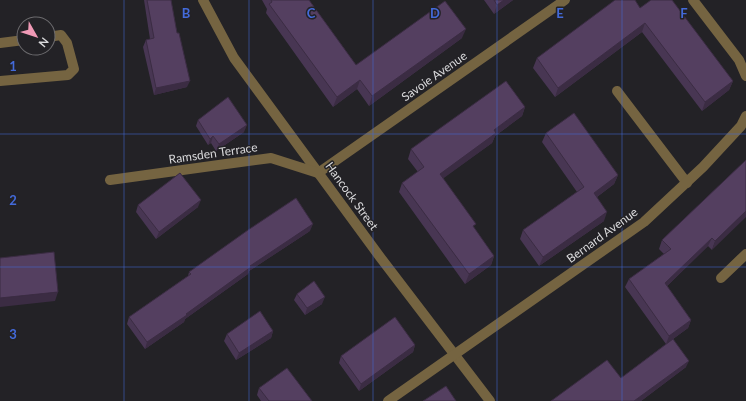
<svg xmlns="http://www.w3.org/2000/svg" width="746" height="401" font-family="Lato,sans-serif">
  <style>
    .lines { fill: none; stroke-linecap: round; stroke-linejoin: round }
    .minor { stroke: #756441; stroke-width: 10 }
    .wall { fill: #483653 }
    .shaded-wall { fill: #3b2c43 }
    .building { fill: #543f60; stroke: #3b2c43 }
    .grid { fill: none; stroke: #436ad9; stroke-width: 1; stroke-opacity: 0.55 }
    .labels { text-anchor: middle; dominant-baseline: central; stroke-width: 3; stroke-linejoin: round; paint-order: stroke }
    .street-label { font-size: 12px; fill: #d9d9db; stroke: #232226 }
    .grid-label { font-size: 13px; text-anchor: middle; font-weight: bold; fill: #436ad9; stroke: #232226; stroke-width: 3; stroke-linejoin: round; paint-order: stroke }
  </style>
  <rect width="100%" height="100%" fill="#232226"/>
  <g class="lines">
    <g class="minor">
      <path d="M 203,0 L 234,58 L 380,257 L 490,401"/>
      <path d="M 693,0 L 739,60 L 746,76"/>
      <path d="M 0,43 L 24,40"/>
      <path d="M 0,81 L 68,75 L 74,69 L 67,43 L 61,35 L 48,37"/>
      <path d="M 617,91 L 687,183"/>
      <path d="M 110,180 L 226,164 L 271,158 L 318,173 L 565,0"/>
      <path d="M 721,278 L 746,254"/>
      <path d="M 388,401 L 644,222 L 703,167 L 741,126 L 746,116"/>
    </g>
  </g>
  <g class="wall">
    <path d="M 144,0 L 171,0 L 187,87 L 154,95 L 143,47 L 146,40 L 150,39 Z"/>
    <path d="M 262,0 L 309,0 L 356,65 L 462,38 L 369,106 L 357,89 L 333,107 L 266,13 L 267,9 Z"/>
    <path d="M 484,0 L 513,0 L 494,14 Z"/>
    <path d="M 640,8 L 733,81 L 729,90 L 702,111 L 642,32 L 555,97 L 533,68 L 537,58 Z"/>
    <path d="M 525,107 L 522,116 L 495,136 L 492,143 L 443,178 L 474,228 L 494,256 L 491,265 L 465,284 L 399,192 L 402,183 L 418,172 L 408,159 L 411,149 Z"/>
    <path d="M 198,120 L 244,132 L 216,151 L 211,143 L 208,145 L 196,126 Z"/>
    <path d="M 546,133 L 618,175 L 614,184 L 597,197 L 604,221 L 539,266 L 520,239 L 523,230 L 577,192 L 542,142 Z"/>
    <path d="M 746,160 L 712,250 L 708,246 L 667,286 L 691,320 L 688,328 L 673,339 L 686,367 L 641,401 L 551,401 L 621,378 L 666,344 L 625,287 L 629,279 L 664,254 L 659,249 L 662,240 Z"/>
    <path d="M 138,205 L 198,207 L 156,239 L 136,212 Z"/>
    <path d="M 310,231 L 249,271 L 248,274 L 185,319 L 184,322 L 145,349 L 127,324 L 129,317 L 188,276 L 189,272 Z"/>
    <path d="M 297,294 L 322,304 L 305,315 L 294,300 Z"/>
    <path d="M 273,331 L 271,338 L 236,360 L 224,341 L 227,334 Z"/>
    <path d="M 415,345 L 413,352 L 359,391 L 339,363 L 341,356 Z"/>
    <path d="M 259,388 L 312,401 L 261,401 L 257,395 Z"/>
  </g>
  <g class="shaded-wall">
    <path d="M 504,0 L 513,0 L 494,14 L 497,5 Z"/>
    <path d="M 645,23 L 642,32 L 555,97 L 558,88 Z"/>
    <path d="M 466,29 L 462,38 L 369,106 L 372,96 Z"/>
    <path d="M 360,80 L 357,89 L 333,107 L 337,97 Z"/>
    <path d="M 190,81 L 187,87 L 154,95 L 156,88 Z"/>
    <path d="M 733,81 L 729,90 L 702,111 L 705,102 Z"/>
    <path d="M 525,107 L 522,116 L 495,136 L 492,143 L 437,183 L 440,174 L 494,130 Z"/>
    <path d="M 247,125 L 244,132 L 216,151 L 219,144 Z"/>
    <path d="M 213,136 L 211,143 L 208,145 L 210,139 Z"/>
    <path d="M 618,175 L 614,184 L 590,202 L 594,193 Z"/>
    <path d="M 201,200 L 198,207 L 156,239 L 159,232 Z"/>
    <path d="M 746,211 L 746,217 L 712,250 L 715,241 Z"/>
    <path d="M 607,212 L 604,221 L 539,266 L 543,257 Z"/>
    <path d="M 313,224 L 310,231 L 249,271 L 248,274 L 185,319 L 184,322 L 145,349 L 147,342 L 186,314 L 250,266 Z"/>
    <path d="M 712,238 L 708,246 L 662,291 L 665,283 Z"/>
    <path d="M 494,256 L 491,265 L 465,284 L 469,274 Z"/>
    <path d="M 58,292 L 55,301 L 0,307 L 0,298 Z"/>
    <path d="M 325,297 L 322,304 L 305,315 L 307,308 Z"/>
    <path d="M 691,320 L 688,328 L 666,344 L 669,336 Z"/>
    <path d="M 273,331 L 271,338 L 236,360 L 239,353 Z"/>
    <path d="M 415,345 L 413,352 L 359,391 L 361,384 Z"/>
    <path d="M 689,361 L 686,367 L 641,401 L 634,401 Z"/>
  </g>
  <g class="building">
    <path d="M 147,0 L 171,0 L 177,33 L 179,33 L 190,81 L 156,88 L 146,40 L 154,38 Z"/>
    <path d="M 271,0 L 309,0 L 356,65 L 445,1 L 466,29 L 372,96 L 360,80 L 337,97 L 269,4 L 272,2 Z"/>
    <path d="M 494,0 L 504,0 L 497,5 Z"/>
    <path d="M 615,0 L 635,0 L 640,8 L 651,0 L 672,0 L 733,81 L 705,102 L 645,23 L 558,88 L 537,58 Z"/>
    <path d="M 506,81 L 525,107 L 494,130 L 496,133 L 440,174 L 476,224 L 473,226 L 494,256 L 469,274 L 402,183 L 424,167 L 411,149 Z"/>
    <path d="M 228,97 L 247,125 L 219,144 L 213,136 L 210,139 L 198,120 Z"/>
    <path d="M 574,113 L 618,175 L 594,193 L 607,212 L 543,257 L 523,230 L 584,187 L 546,133 Z"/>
    <path d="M 746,160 L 746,211 L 715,241 L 712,238 L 665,283 L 691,320 L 669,336 L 629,279 L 671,249 L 662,240 Z"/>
    <path d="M 180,173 L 201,200 L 159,232 L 138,205 Z"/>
    <path d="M 296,198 L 313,224 L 250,266 L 251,267 L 186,314 L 187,315 L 147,342 L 129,317 L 191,274 L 189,272 L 248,230 Z"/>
    <path d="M 54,252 L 58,292 L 0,298 L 0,258 Z"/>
    <path d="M 314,281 L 325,297 L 307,308 L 297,294 Z"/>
    <path d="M 260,311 L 273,331 L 239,353 L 227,334 Z"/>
    <path d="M 395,317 L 415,345 L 361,384 L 341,356 Z"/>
    <path d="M 673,339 L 689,361 L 634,401 L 551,401 L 607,360 L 621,378 Z"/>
    <path d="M 287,368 L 312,401 L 269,401 L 259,388 Z"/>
    <path d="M 446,386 L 456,401 L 423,401 Z"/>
  </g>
  <path class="grid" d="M 124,0 L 124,401M 249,0 L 249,401M 373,0 L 373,401M 497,0 L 497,401M 622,0 L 622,401M 0,134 L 746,134M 0,267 L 746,267"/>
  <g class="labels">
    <g class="street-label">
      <text transform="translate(434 76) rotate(-35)">Savoie Avenue</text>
      <text transform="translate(213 153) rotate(-8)">Ramsden Terrace</text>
      <text transform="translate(352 196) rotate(54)">Hancock Street</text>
      <text transform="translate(602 235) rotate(-36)">Bernard Avenue</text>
    </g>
  </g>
  <g class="grid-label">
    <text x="186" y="18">B</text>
    <text x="311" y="18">C</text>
    <text x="435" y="18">D</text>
    <text x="560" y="18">E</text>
    <text x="684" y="18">F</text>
    <text x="13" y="71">1</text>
    <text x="13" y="205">2</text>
    <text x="13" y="339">3</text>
  </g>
  <g transform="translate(36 36) rotate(129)"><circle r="19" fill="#232226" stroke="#6c6b6e"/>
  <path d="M0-3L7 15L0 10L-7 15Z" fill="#f09ab6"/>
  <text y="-6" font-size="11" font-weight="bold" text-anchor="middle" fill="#d9d9db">N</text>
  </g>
</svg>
